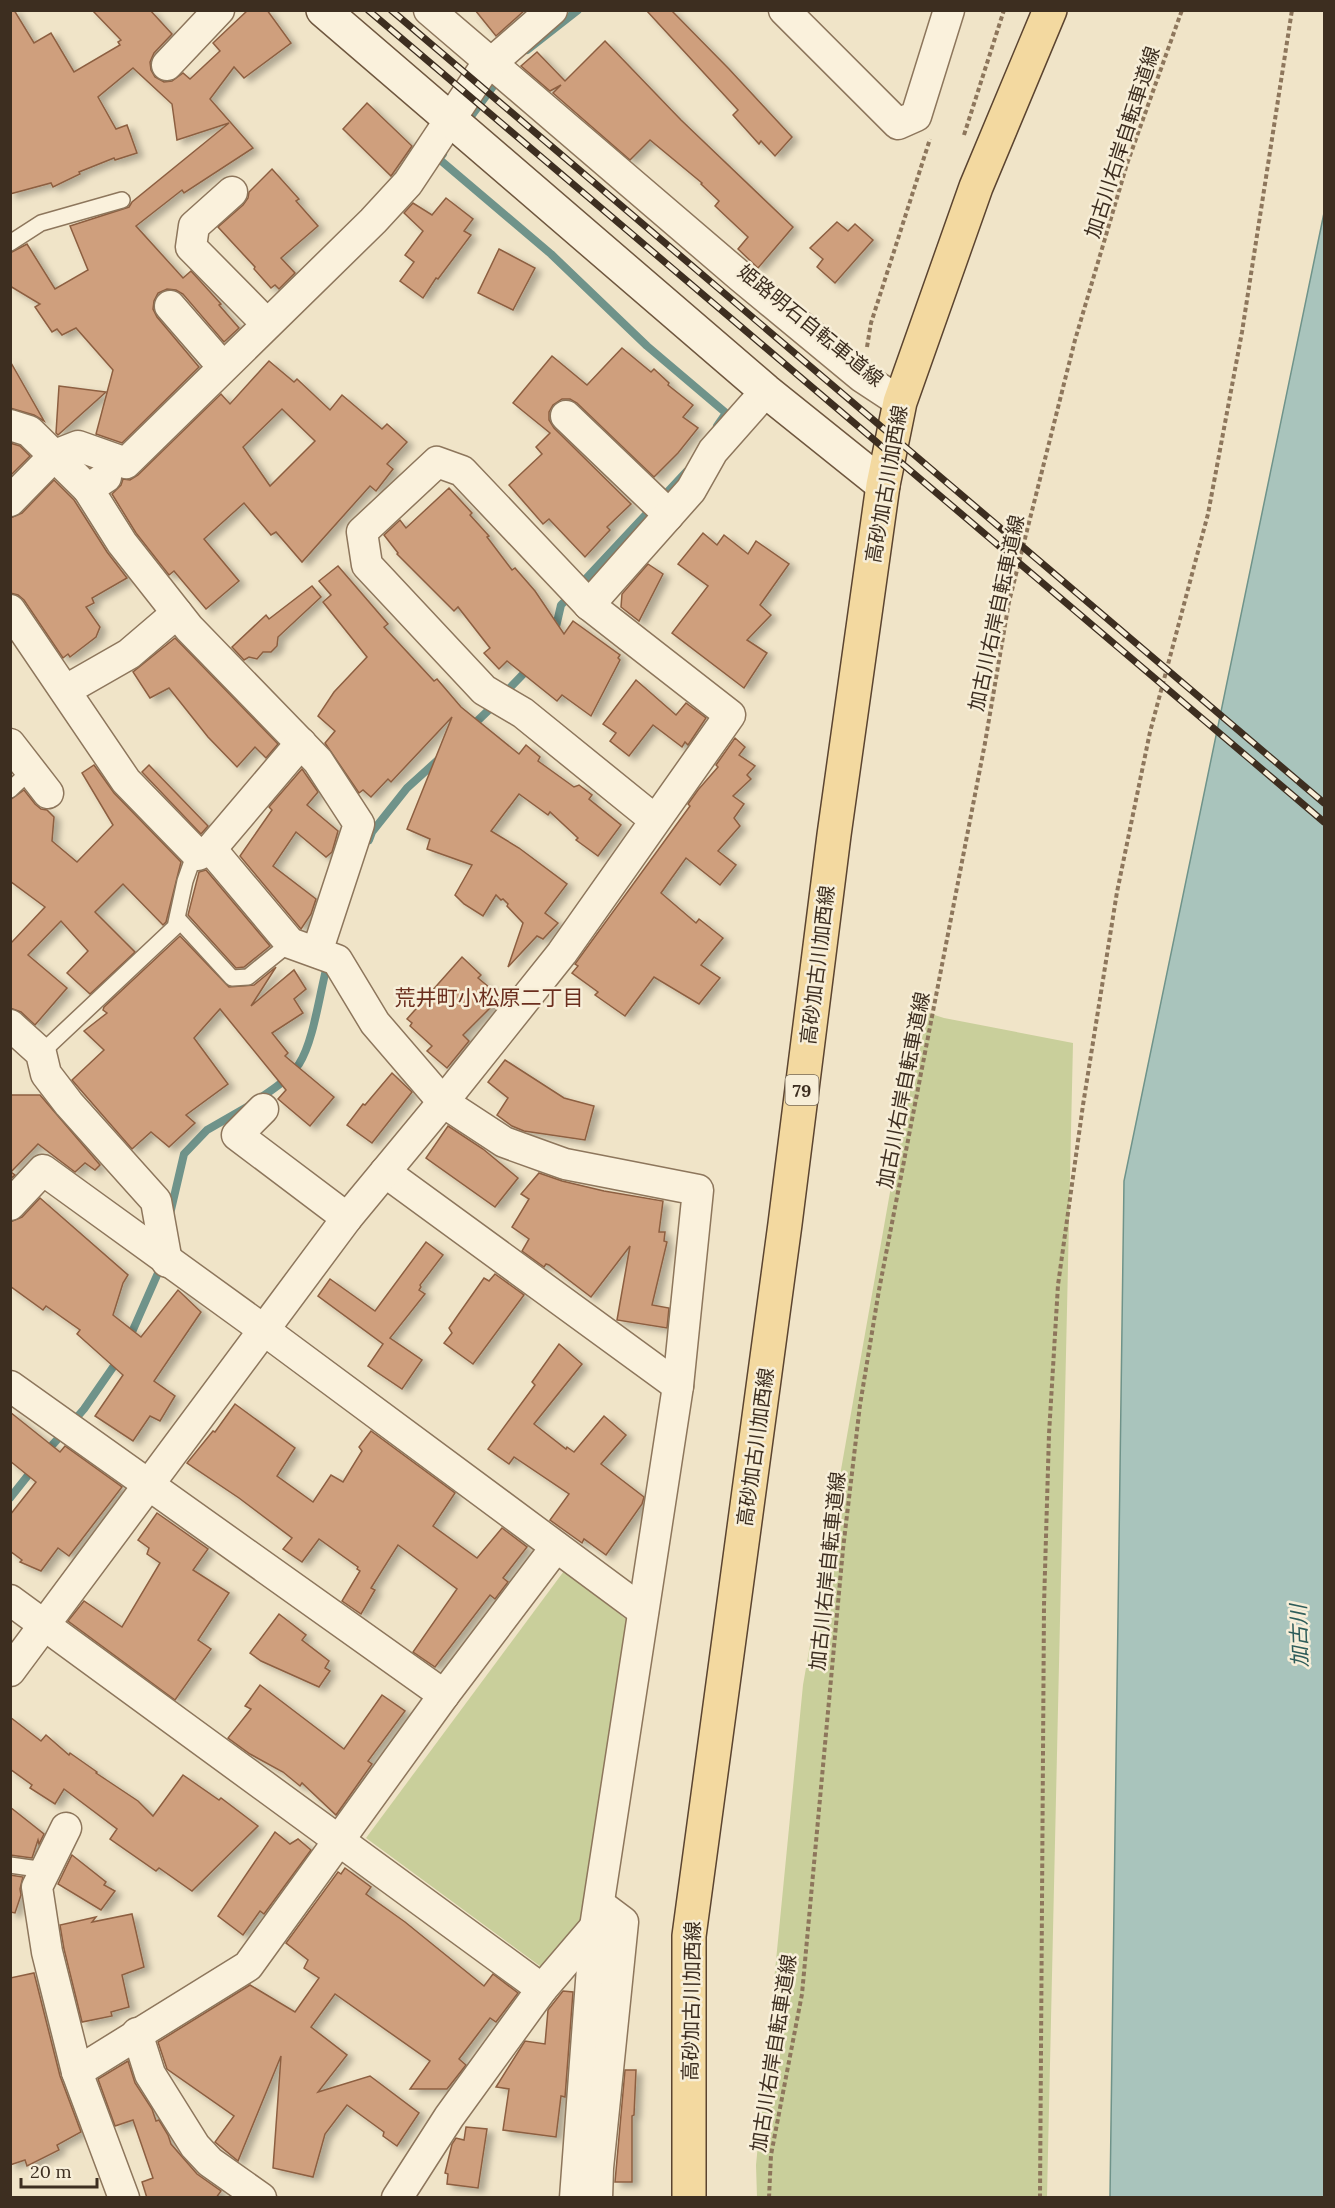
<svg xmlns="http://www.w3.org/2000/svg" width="1335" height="2208" font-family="Lora,'Noto Sans JP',serif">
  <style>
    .green { fill: #c9cf9b }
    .water { fill: #a9c4bc; stroke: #6f938a; stroke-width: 1.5 }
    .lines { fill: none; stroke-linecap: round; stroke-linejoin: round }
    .stream { stroke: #6f938a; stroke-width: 8 }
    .building { fill: #cf9f7d; stroke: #8d5f41; stroke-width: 1.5; fill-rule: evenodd; filter: url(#shadow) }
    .lane-casing { stroke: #8d765c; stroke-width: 18 }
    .street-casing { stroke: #8d765c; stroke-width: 33 }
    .secondary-casing { stroke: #6f573f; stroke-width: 36 }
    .primary-casing { stroke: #5b4430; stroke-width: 36 }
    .path { stroke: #8d765c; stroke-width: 4; stroke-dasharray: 4.5 3; stroke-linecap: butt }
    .lane { stroke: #faf1dc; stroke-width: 15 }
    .street { stroke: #faf1dc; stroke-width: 30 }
    .secondary { stroke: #faf1dc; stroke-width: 33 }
    .primary { stroke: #f3d9a0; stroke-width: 33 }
    .rail-casing { stroke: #3d2e20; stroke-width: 7 }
    .rail { stroke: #f7eed8; stroke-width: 4.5; stroke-dasharray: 14; stroke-linecap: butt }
    .labels { text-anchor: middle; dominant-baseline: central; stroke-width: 5; stroke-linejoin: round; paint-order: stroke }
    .shield { fill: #f7eed8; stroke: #756857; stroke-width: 1.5 }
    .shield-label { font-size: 18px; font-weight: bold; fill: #3d2e20 }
    .street-label { font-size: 20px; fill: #3d2e20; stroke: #f7eed8 }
    .neighbourhood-label { font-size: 21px; fill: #6b2e1e; stroke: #f7eed8 }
    .water-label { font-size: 21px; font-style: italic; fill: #2f5d5a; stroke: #f7eed8 }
  </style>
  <defs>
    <filter id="shadow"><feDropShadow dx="6" dy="4" stdDeviation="3" flood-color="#0004"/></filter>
  </defs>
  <rect width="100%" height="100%" fill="#f0e4c8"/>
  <g class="green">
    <path d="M 922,1011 L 944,1018 L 1073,1043 L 1047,2197 L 757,2197 L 756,2165 L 803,1685 Z"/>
    <path d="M 564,1571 L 631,1623 L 584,1917 L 544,1969 L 366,1838 Z"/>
  </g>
  <path class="water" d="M 1324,213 L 1324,2197 L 1110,2197 L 1124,1181 Z"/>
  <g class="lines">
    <g class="stream">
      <path d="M 527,50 L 578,10"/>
      <path d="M 466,123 L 500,77"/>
      <path d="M 443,154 L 439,159 L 551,254 L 647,346 L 726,413 L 717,426"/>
      <path d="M 660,500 L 687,471"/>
      <path d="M 580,585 L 652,508"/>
      <path d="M 555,631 L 561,605 L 572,594"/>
      <path d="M 503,695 L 530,667"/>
      <path d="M 471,727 L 495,704"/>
      <path d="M 369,840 L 372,832 L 407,788 L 439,759"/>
      <path d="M 257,1100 C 272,1090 288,1080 299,1064 C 314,1041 320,990 328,962"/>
      <path d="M 170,1214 L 184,1154 L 207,1130 L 247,1107"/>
      <path d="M 129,1339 L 158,1273 L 160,1264"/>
      <path d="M 72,1423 L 84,1409 L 118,1360"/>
      <path d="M 46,1452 L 64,1432"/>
      <path d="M 10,1498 L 33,1469"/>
    </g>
  </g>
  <g class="building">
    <path d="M 10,10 L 14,10 L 34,43 L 51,33 L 74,72 L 120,45 L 118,42 L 121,40 L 92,10 L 150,10 L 172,34 L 154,53 L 150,62 L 151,70 L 155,77 L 164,82 L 172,81 L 183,73 L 190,79 L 220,51 L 213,43 L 248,10 L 267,10 L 291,43 L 244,78 L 234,67 L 210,99 L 253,148 L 184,193 L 182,190 L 136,226 L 183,278 L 191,271 L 221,304 L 219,305 L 239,328 L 224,342 L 183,294 L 176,290 L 167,289 L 158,293 L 154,301 L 153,309 L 157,317 L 199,367 L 122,443 L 96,434 L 113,370 L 76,328 L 62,335 L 57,329 L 52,332 L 35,307 L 40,304 L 10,286 L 10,253 L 27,244 L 55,289 L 88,270 L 70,226 L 129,207 L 132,202 L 229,123 L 177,140 L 172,104 L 133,68 L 98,97 L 116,129 L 127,125 L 137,153 L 115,160 L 114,158 L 79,172 L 80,174 L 53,187 L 51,183 L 10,194 Z"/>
    <path d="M 475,10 L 525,10 L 496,36 Z"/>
    <path d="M 646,10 L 671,10 L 729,69 L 792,137 L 775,156 L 761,141 L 759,144 L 733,115 L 738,110 Z"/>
    <path d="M 605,41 L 681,120 L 793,227 L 758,268 L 738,249 L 748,237 L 715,206 L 719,201 L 701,184 L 702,183 L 650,140 L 630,160 L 553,93 L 561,85 L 550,91 L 521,66 L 537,52 L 565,81 Z"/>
    <path d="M 367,103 L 412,146 L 391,176 L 343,129 Z"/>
    <path d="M 272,169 L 299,199 L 296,201 L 318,226 L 281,258 L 295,273 L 279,289 L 275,285 L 271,288 L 254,269 L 255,267 L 218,227 L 243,205 L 248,198 L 249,192 Z"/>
    <path d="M 446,198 L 473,219 L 464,231 L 471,235 L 438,279 L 436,278 L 423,298 L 400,281 L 414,262 L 405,255 L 423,231 L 404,213 L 413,203 L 432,215 Z"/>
    <path d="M 837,222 L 848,231 L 855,224 L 873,240 L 835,283 L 817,267 L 823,259 L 810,248 Z"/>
    <path d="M 499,249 L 535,268 L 513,310 L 478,293 Z"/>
    <path d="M 622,348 L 651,372 L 654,369 L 669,383 L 668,385 L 693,405 L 683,417 L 698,428 L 678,453 L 654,477 L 577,403 L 570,399 L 562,399 L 553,405 L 549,412 L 549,420 L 554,428 L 631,504 L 607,527 L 610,530 L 585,557 L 549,519 L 543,524 L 509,485 L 542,454 L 536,447 L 550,433 L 513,403 L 552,356 L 587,385 Z"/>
    <path d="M 10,361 L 44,421 L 34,415 L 10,408 Z"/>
    <path d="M 269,361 L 294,382 L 297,379 L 330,410 L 342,395 L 382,429 L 387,424 L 407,442 L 387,464 L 393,469 L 376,491 L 370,486 L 302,562 L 276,532 L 271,535 L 244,503 L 204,539 L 239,581 L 206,609 L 174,571 L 169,575 L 136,533 L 112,494 L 121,485 L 123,479 L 130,480 L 138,475 L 221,394 L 230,404 ZM 282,409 L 315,441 L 270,486 L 243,447 Z"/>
    <path d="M 59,386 L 106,392 L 58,435 L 56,433 Z"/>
    <path d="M 10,443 L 20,446 L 30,456 L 10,476 Z"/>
    <path d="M 54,480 L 74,500 L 107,552 L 127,578 L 92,598 L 94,603 L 86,607 L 100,627 L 96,637 L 70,657 L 68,654 L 63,658 L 24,600 L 18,595 L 10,593 L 10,518 L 22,513 Z"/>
    <path d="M 449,488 L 472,513 L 470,515 L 489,536 L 487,537 L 512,570 L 515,568 L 535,591 L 564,634 L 573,621 L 620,655 L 618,658 L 620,660 L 591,716 L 562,695 L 557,701 L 507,661 L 499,669 L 484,653 L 490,648 L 458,607 L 454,611 L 397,554 L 398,553 L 384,535 L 400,520 L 406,528 Z"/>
    <path d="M 703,533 L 717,545 L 724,535 L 748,554 L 756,541 L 789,564 L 760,605 L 771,615 L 747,640 L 767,653 L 744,688 L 672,633 L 708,586 L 678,564 Z"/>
    <path d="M 648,564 L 663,574 L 639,621 L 621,607 L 622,594 Z"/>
    <path d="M 338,566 L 388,624 L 384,627 L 434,681 L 437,679 L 461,707 L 519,754 L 526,745 L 540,757 L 538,761 L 574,787 L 579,785 L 592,795 L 589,799 L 621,825 L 598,856 L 576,840 L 578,838 L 550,812 L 548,815 L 519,794 L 491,831 L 519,848 L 567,884 L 545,913 L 558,923 L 543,939 L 537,936 L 508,967 L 523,923 L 507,906 L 508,904 L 503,899 L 501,900 L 496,895 L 483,916 L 464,904 L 455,895 L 472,865 L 427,849 L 430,839 L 407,829 L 452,717 L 391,782 L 388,779 L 371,797 L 363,790 L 359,793 L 325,743 L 335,731 L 318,716 L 334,692 L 367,657 L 323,602 L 331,595 L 319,581 Z"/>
    <path d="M 312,586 L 321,597 L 278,637 L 277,646 L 271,652 L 263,652 L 257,659 L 249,657 L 244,660 L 232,647 L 266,615 L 269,619 Z"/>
    <path d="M 175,638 L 278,744 L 266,758 L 255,747 L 237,767 L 208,737 L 169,688 L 150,698 L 133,672 Z"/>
    <path d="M 636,680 L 676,715 L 686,703 L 706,718 L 688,745 L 685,742 L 682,747 L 653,725 L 629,756 L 610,741 L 616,733 L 603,724 Z"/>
    <path d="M 735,738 L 745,747 L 739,755 L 755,766 L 747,775 L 751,779 L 733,796 L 744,804 L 734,818 L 740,826 L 718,851 L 736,865 L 720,885 L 686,858 L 661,893 L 696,923 L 699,919 L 723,938 L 701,965 L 720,978 L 699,1004 L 654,977 L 625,1016 L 595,995 L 598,992 L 572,973 L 578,966 L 575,964 L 690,806 L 688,804 L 698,790 L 718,767 L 716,765 Z"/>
    <path d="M 94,765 L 114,793 L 181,862 L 166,922 L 163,925 L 123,884 L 95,912 L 135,952 L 90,994 L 67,973 L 88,951 L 61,921 L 28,955 L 67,988 L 35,1025 L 21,1012 L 10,1008 L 10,940 L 12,942 L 45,907 L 10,881 L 10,800 L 24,790 L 35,804 L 41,809 L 47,810 L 54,817 L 52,841 L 77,862 L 113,825 L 82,773 Z"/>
    <path d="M 149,765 L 208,826 L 201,834 L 142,772 Z"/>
    <path d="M 302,769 L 318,792 L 307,805 L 338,831 L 332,852 L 326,857 L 296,832 L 273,866 L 316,899 L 311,914 L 301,929 L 240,856 L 272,810 L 269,807 Z"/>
    <path d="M 206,870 L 270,946 L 244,967 L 236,968 L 188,915 L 199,872 Z"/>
    <path d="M 180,936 L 229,987 L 254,985 L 276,967 L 251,1006 L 294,970 L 306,989 L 294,999 L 303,1013 L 272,1033 L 288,1053 L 285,1056 L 334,1097 L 310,1126 L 278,1099 L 286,1090 L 220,1009 L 194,1038 L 228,1084 L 186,1115 L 195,1123 L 169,1147 L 151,1132 L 132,1149 L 72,1080 L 104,1050 L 84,1031 L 107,1013 L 103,1010 L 104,1007 Z"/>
    <path d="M 462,957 L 481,975 L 478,978 L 501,997 L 463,1035 L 469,1041 L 447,1068 L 427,1051 L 432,1046 L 410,1026 L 412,1023 L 407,1019 Z"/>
    <path d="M 505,1060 L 564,1098 L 594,1106 L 585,1140 L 524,1131 L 512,1126 L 497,1115 L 508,1098 L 488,1082 Z"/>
    <path d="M 392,1073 L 412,1092 L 372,1143 L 347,1125 L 363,1104 L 365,1105 Z"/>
    <path d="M 10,1095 L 40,1095 L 100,1165 L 95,1170 L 85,1163 L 75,1172 L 38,1144 L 11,1172 L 15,1175 L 10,1179 Z"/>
    <path d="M 448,1126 L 483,1149 L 518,1178 L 495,1207 L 426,1158 Z"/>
    <path d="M 539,1173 L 562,1181 L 604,1191 L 663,1201 L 659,1232 L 665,1232 L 664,1241 L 667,1242 L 652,1305 L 669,1308 L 667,1328 L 617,1320 L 630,1246 L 591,1297 L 549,1265 L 546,1264 L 544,1267 L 522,1251 L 529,1239 L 512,1227 L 529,1199 L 521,1194 Z"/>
    <path d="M 40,1198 L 128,1275 L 123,1283 L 113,1315 L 141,1337 L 178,1290 L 201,1312 L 154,1381 L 175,1396 L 160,1421 L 150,1416 L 133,1441 L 95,1416 L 123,1375 L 77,1334 L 80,1330 L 46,1306 L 43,1310 L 10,1286 L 10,1222 L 22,1217 Z"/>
    <path d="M 426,1242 L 443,1255 L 420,1285 L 421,1287 L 419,1290 L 425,1294 L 390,1338 L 422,1360 L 402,1389 L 368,1366 L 383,1344 L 318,1296 L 330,1279 L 375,1311 Z"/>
    <path d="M 495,1274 L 524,1295 L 473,1364 L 444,1343 L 452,1333 L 449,1328 L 458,1315 L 484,1278 L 489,1281 Z"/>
    <path d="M 559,1344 L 582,1364 L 534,1424 L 566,1449 L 567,1447 L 574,1452 L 604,1416 L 626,1435 L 601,1464 L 644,1497 L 642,1504 L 606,1555 L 584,1539 L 582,1543 L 550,1520 L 569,1494 L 514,1457 L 509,1464 L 488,1449 L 535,1385 L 532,1382 Z"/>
    <path d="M 235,1404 L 295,1448 L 277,1476 L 313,1502 L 331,1475 L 343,1482 L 362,1451 L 359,1447 L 371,1431 L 455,1493 L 433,1526 L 477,1558 L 502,1528 L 527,1547 L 503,1578 L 508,1582 L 495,1599 L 490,1595 L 435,1667 L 413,1652 L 457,1589 L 398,1545 L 371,1588 L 375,1590 L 361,1614 L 342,1601 L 360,1571 L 357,1569 L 358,1567 L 319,1539 L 302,1562 L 283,1549 L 292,1538 L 239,1498 L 187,1463 L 213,1431 L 215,1432 Z"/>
    <path d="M 10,1412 L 60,1452 L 65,1446 L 122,1487 L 69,1556 L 58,1548 L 41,1571 L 20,1562 L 22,1560 L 10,1551 L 10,1515 L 36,1482 L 10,1461 Z"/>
    <path d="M 157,1513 L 208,1549 L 193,1570 L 229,1593 L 198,1640 L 211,1649 L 175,1700 L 68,1621 L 84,1601 L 122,1627 L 160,1563 L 147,1554 L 149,1548 L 138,1540 Z"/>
    <path d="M 279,1614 L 306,1635 L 302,1640 L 329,1661 L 325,1668 L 330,1671 L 319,1687 L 261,1661 L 250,1653 Z"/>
    <path d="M 260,1685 L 344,1749 L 382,1695 L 405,1711 L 368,1761 L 372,1764 L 336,1815 L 302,1783 L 300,1786 L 283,1772 L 250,1754 L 228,1738 L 251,1709 L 245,1706 Z"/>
    <path d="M 10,1717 L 41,1741 L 46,1735 L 69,1755 L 70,1753 L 97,1772 L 96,1773 L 138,1801 L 153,1816 L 183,1775 L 219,1800 L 221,1798 L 258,1826 L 192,1891 L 159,1868 L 156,1871 L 110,1839 L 117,1829 L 64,1789 L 55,1804 L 30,1788 L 32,1785 L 10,1769 Z"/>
    <path d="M 10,1807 L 44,1834 L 39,1844 L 38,1840 L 32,1858 L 10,1855 Z"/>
    <path d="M 275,1832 L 290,1844 L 298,1839 L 311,1850 L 264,1914 L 260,1911 L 243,1935 L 218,1916 Z"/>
    <path d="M 72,1855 L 106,1882 L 104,1885 L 115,1891 L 101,1910 L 58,1884 Z"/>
    <path d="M 345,1868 L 371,1887 L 366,1894 L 405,1922 L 484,1986 L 493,1974 L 518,1993 L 496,2022 L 490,2018 L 459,2059 L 466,2065 L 447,2089 L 410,2089 L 430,2061 L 335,1994 L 311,2027 L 347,2055 L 318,2092 L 370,2076 L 419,2113 L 397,2146 L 383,2136 L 384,2132 L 347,2105 L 325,2134 L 313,2177 L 273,2168 L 281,2056 L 238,2161 L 215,2142 L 234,2116 L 167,2069 L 158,2042 L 250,1985 L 295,2012 L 319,1978 L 304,1968 L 308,1960 L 286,1943 L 338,1872 L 341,1874 Z"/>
    <path d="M 10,1875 L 23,1877 L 20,1889 L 21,1895 L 15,1913 L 10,1912 Z"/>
    <path d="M 132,1914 L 144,1967 L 122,1975 L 129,2007 L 111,2012 L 112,2016 L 82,2022 L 64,1949 L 60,1925 L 96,1917 L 92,1922 Z"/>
    <path d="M 34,1973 L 60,2076 L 81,2132 L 57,2145 L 59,2150 L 27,2166 L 25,2160 L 10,2165 L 10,1978 Z"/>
    <path d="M 563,1991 L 573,1992 L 565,2097 L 561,2096 L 556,2137 L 503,2130 L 509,2089 L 496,2087 L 525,2041 L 545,2044 L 548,2010 Z"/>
    <path d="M 128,2061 L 135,2083 L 152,2109 L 156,2121 L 159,2120 L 168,2135 L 171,2144 L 197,2174 L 221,2191 L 216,2198 L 147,2198 L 142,2182 L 153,2178 L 133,2120 L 115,2126 L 98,2079 Z"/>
    <path d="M 625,2070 L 636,2070 L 634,2115 L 632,2116 L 632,2182 L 615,2182 Z"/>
    <path d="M 466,2127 L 487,2129 L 478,2188 L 447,2184 L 448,2174 L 445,2173 L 452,2144 L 456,2138 L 464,2140 Z"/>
  </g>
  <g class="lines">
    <defs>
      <g id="lane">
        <path d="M 10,243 L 41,223 L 122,200"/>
        <path d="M 10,790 L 31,770"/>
        <path d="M 178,919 L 232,978 L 248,977 L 290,943"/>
        <path d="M 41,1053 L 175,927 L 185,881 L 191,864 L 198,855"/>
        <path d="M 10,1865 L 45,1870"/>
      </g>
      <g id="street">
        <path d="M 429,10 L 741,277 L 862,377 L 900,402"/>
        <path d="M 784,10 L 898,124 L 916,116 L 949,10"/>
        <path d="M 167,65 L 219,10"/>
        <path d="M 232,192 L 194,226 L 191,247 L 267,324"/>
        <path d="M 170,306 L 223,367"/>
        <path d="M 566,416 L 662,508 L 668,516"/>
        <path d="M 10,425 L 29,431 L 88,489 L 106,477"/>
        <path d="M 88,489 L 122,543 L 189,628 L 318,761 L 359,824 L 317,952"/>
        <path d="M 10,501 L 55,455 L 78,446 L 126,463 L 373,221 L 408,183 L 483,70 L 552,10"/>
        <path d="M 589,605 L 691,490 L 713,451 L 766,391"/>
        <path d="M 10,610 L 126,781 L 198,855 L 211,849 L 290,943 L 337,960 L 375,1023 L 443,1102 L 504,1142 L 565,1164 L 698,1190 L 678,1386 L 595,1927 L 575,2198"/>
        <path d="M 66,690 L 129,654 L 177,613"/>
        <path d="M 10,744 L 48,793"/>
        <path d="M 211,849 L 301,743"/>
        <path d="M 10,1025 L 41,1053 L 46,1074 L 69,1104 L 156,1201 L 167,1262"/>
        <path d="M 263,1109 L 237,1135 L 347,1218"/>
        <path d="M 385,1172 L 678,1386"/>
        <path d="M 10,1205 L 43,1170 L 264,1330 L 643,1611"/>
        <path d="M 10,1386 L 444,1695"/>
        <path d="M 10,1600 L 542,1989"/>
        <path d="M 10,1671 L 347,1218 L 443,1102 L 562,953 L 730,715 L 589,605 L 462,471 L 437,462 L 362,532 L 367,565 L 484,690 L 523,713 L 655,820"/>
        <path d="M 66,1828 L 37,1887 L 47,1952 L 77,2072 L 124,2198"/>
        <path d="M 137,2033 L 150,2074 L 195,2146 L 210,2162 L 261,2198"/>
        <path d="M 77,2072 L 248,1966 L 444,1695 L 556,1547"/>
        <path d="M 397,2198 L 449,2117 L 542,1989 L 595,1927"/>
        <path d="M 597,2198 L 598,2168 L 623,1922 L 599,1904"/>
      </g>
      <path id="secondary" d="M 323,10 L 766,391 L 883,485"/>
      <path id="primary" d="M 689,2198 L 689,1936 L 785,1224 L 834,835 L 883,485 L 900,402 L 976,187 L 1050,10"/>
    </defs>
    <use href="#lane" class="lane-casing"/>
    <use href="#street" class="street-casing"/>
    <use href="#secondary" class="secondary-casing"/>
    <use href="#primary" class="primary-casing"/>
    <g class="path">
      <path d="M 964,135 L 1004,10"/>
      <path d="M 867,347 L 871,323 L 930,139"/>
      <path d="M 769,2198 L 771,2155 L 802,1994 L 843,1549 L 860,1405 L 879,1290 L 985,743 L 1009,602 L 1075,340 L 1127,164 L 1182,10"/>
      <path d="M 1040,2198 L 1044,1605 L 1049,1434 L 1058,1285 L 1083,1105 L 1117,892 L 1150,732 L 1208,514 L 1242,332 L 1292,10"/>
    </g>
    <use href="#lane" class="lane"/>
    <use href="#street" class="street"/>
    <use href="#secondary" class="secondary"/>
    <use href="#primary" class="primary"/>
    <defs>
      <g id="rail">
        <path d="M 368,10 L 1324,822"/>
        <path d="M 391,10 L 1324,803"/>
      </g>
    </defs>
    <use href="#rail" class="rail-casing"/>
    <use href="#rail" class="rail"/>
  </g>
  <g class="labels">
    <rect class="shield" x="785.5" y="1075" width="33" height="30" rx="4.5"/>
    <g class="shield-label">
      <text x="802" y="1090">79</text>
    </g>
    <g class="street-label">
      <text transform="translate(1122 142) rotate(-72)">加古川右岸自転車道線</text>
      <text transform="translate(811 325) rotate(39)">姫路明石自転車道線</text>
      <text transform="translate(886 484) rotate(-80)">高砂加古川加西線</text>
      <text transform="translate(996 613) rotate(-78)">加古川右岸自転車道線</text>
      <text transform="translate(817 965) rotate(-83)">高砂加古川加西線</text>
      <text transform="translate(903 1090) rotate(-79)">加古川右岸自転車道線</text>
      <text transform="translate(755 1447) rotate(-82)">高砂加古川加西線</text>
      <text transform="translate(827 1571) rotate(-84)">加古川右岸自転車道線</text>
      <text transform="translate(691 2001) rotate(-89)">高砂加古川加西線</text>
      <text transform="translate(773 2053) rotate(-81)">加古川右岸自転車道線</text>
    </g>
    <g class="neighbourhood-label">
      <text x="489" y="997">荒井町小松原二丁目</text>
    </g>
    <g class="water-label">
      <text transform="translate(1299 1636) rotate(-92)">加古川</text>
    </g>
  </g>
  <rect width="1335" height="2208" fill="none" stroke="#3d2e20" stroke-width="24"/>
  <path d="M21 2178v9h76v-9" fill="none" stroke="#3d2e20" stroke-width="3"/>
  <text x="30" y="2178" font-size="18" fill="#3d2e20" stroke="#f7eed8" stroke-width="4.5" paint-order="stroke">20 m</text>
</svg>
